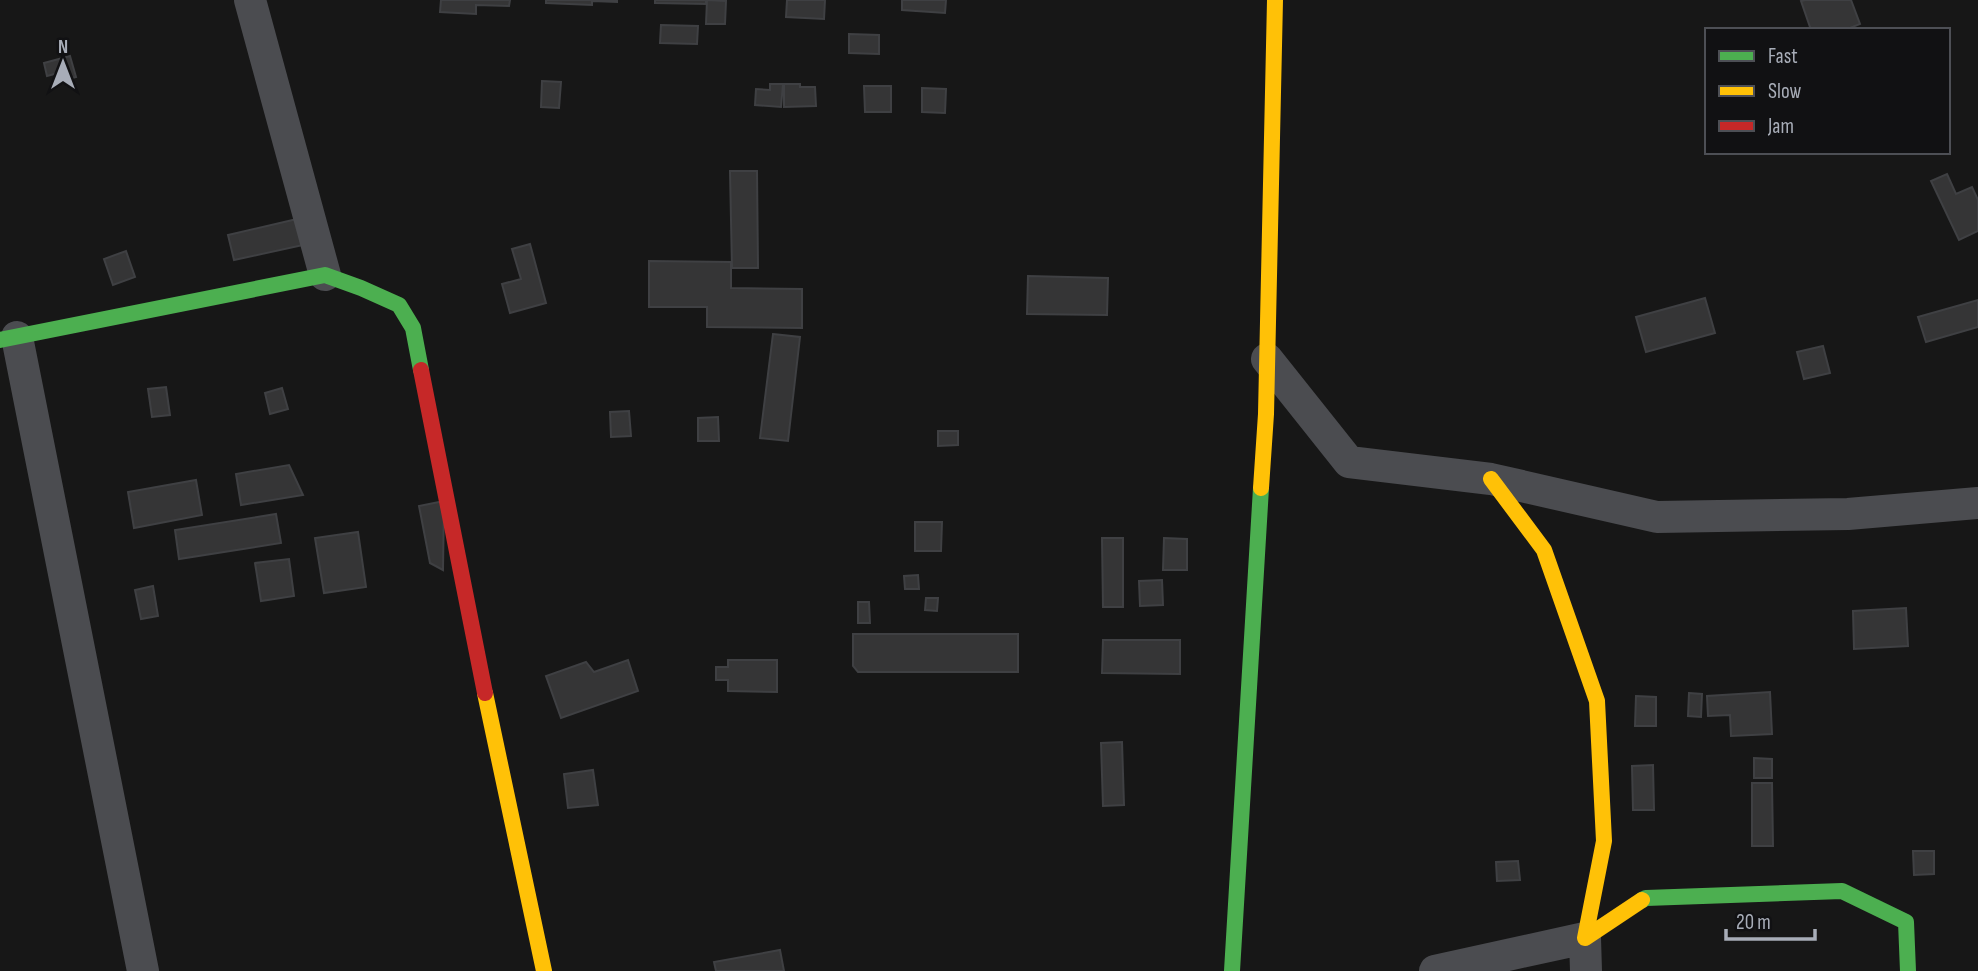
<svg xmlns="http://www.w3.org/2000/svg" width="1978" height="971" font-family="'Sofia Sans Condensed',sans-serif">
  <style>
    .building { fill: #353536; stroke: #3f4043; stroke-width: 2 }
    .lines { fill: none; stroke-linecap: round; stroke-linejoin: round }
    .street { stroke: #4b4c50; stroke-width: 32 }
    .fast { stroke: #4caf50; stroke-width: 16 }
    .slow { stroke: #ffc107; stroke-width: 16 }
    .jam { stroke: #c62828; stroke-width: 16 }
  </style>
  <rect width="100%" height="100%" fill="#171717"/>
  <g class="building">
    <path d="M 441,0 L 510,0 L 509,6 L 476,5 L 476,14 L 440,12 Z"/>
    <path d="M 546,0 L 617,0 L 617,2 L 592,1 L 592,5 L 546,3 Z"/>
    <path d="M 655,0 L 706,0 L 706,4 L 655,3 Z"/>
    <path d="M 707,0 L 726,1 L 725,24 L 706,24 Z"/>
    <path d="M 787,0 L 825,0 L 824,19 L 786,17 Z"/>
    <path d="M 902,0 L 946,0 L 945,13 L 902,10 Z"/>
    <path d="M 1805,0 L 1851,0 L 1860,24 L 1845,30 L 1811,30 L 1801,1 Z"/>
    <path d="M 661,25 L 698,26 L 697,44 L 660,43 Z"/>
    <path d="M 849,34 L 879,35 L 879,54 L 849,53 Z"/>
    <path d="M 70,56 L 76,77 L 64,80 L 62,72 L 47,76 L 44,63 Z"/>
    <path d="M 542,81 L 561,82 L 559,108 L 541,107 Z"/>
    <path d="M 770,84 L 783,84 L 781,107 L 755,105 L 756,89 L 770,90 Z"/>
    <path d="M 784,84 L 800,84 L 800,87 L 815,87 L 816,106 L 784,107 Z"/>
    <path d="M 864,86 L 891,86 L 891,112 L 865,112 Z"/>
    <path d="M 922,88 L 946,89 L 945,113 L 922,112 Z"/>
    <path d="M 730,171 L 757,171 L 758,268 L 732,268 Z"/>
    <path d="M 1947,174 L 1956,194 L 1972,187 L 1978,200 L 1978,231 L 1959,240 L 1931,181 Z"/>
    <path d="M 297,219 L 303,245 L 234,260 L 228,235 Z"/>
    <path d="M 530,244 L 546,303 L 510,313 L 502,284 L 521,279 L 512,249 Z"/>
    <path d="M 126,251 L 135,277 L 113,285 L 104,259 Z"/>
    <path d="M 649,261 L 731,262 L 731,288 L 802,289 L 802,328 L 707,327 L 707,307 L 649,307 Z"/>
    <path d="M 1028,276 L 1108,278 L 1107,315 L 1027,314 Z"/>
    <path d="M 1705,298 L 1715,333 L 1646,352 L 1636,317 Z"/>
    <path d="M 1978,300 L 1978,327 L 1926,342 L 1918,317 Z"/>
    <path d="M 773,334 L 800,337 L 788,441 L 760,438 Z"/>
    <path d="M 1823,346 L 1830,373 L 1804,379 L 1797,352 Z"/>
    <path d="M 166,387 L 170,415 L 152,417 L 148,389 Z"/>
    <path d="M 282,388 L 288,409 L 270,414 L 265,393 Z"/>
    <path d="M 629,411 L 631,436 L 611,437 L 610,412 Z"/>
    <path d="M 718,417 L 719,441 L 698,441 L 698,418 Z"/>
    <path d="M 938,431 L 958,431 L 958,445 L 938,446 Z"/>
    <path d="M 289,465 L 303,495 L 241,505 L 236,474 Z"/>
    <path d="M 196,480 L 202,515 L 134,528 L 128,492 Z"/>
    <path d="M 444,501 L 443,570 L 430,563 L 419,506 Z"/>
    <path d="M 276,514 L 281,543 L 179,559 L 175,530 Z"/>
    <path d="M 915,522 L 942,522 L 941,551 L 915,551 Z"/>
    <path d="M 358,532 L 366,587 L 324,593 L 315,538 Z"/>
    <path d="M 1102,538 L 1123,538 L 1123,607 L 1103,607 Z"/>
    <path d="M 1164,538 L 1187,539 L 1187,570 L 1163,570 Z"/>
    <path d="M 289,559 L 294,596 L 261,601 L 255,563 Z"/>
    <path d="M 918,575 L 919,589 L 905,589 L 904,576 Z"/>
    <path d="M 1162,580 L 1163,605 L 1140,606 L 1139,581 Z"/>
    <path d="M 153,586 L 158,616 L 141,619 L 135,590 Z"/>
    <path d="M 926,598 L 938,598 L 937,611 L 925,610 Z"/>
    <path d="M 858,602 L 869,602 L 870,623 L 858,623 Z"/>
    <path d="M 1906,608 L 1908,646 L 1854,649 L 1853,611 Z"/>
    <path d="M 853,634 L 1018,634 L 1018,672 L 858,672 L 853,666 Z"/>
    <path d="M 1103,640 L 1180,640 L 1180,674 L 1102,673 Z"/>
    <path d="M 628,660 L 638,691 L 561,718 L 546,676 L 586,662 L 594,672 Z"/>
    <path d="M 728,660 L 777,660 L 777,692 L 728,691 L 728,680 L 716,680 L 716,667 L 728,667 Z"/>
    <path d="M 1770,692 L 1772,734 L 1731,736 L 1730,715 L 1708,716 L 1707,696 Z"/>
    <path d="M 1689,693 L 1702,694 L 1701,717 L 1688,716 Z"/>
    <path d="M 1636,696 L 1656,697 L 1656,726 L 1635,726 Z"/>
    <path d="M 1122,742 L 1124,805 L 1103,806 L 1101,743 Z"/>
    <path d="M 1754,758 L 1772,759 L 1772,778 L 1754,778 Z"/>
    <path d="M 1653,765 L 1654,810 L 1633,810 L 1632,766 Z"/>
    <path d="M 593,770 L 598,805 L 568,808 L 564,774 Z"/>
    <path d="M 1752,783 L 1772,783 L 1773,846 L 1752,846 Z"/>
    <path d="M 1913,851 L 1934,851 L 1934,874 L 1914,875 Z"/>
    <path d="M 1518,861 L 1520,880 L 1497,881 L 1496,862 Z"/>
    <path d="M 780,950 L 784,971 L 716,971 L 714,962 Z"/>
  </g>
  <g class="lines">
    <g class="street">
      <path d="M 250,0 L 325,275"/>
      <path d="M 17,337 L 143,971"/>
      <path d="M 1267,359 L 1349,462 L 1491,479 L 1657,517 L 1848,514 L 1978,503"/>
      <path d="M 1435,971 L 1585,938 L 1586,971"/>
    </g>
    <g class="fast">
      <path d="M 0,340 L 325,275 L 361,288 L 399,305 L 413,328 L 421,370"/>
      <path d="M 1642,900 L 1646,898 L 1842,891 L 1906,922 L 1908,971"/>
      <path d="M 1232,971 L 1261,488"/>
    </g>
    <g class="slow">
      <path d="M 1491,479 L 1544,550 L 1597,701 L 1604,841 L 1585,938 L 1642,900"/>
      <path d="M 1261,488 L 1266,414 L 1275,0"/>
      <path d="M 485,693 L 544,971"/>
    </g>
    <path class="jam" d="M 421,370 L 485,693"/>
  </g>
  <rect x="1705" y="28" width="245" height="126" fill="#111113" stroke="#4d4f55" stroke-width="2"/>
  <rect x="1719" y="51" width="35" height="10" fill="#4caf50" stroke="#4d4f55" stroke-width="2"/>
  <text x="1768" y="63" font-size="21" fill="#a8adb8">Fast</text>
  <rect x="1719" y="86" width="35" height="10" fill="#ffc107" stroke="#4d4f55" stroke-width="2"/>
  <text x="1768" y="98" font-size="21" fill="#a8adb8">Slow</text>
  <rect x="1719" y="121" width="35" height="10" fill="#c62828" stroke="#4d4f55" stroke-width="2"/>
  <text x="1768" y="133" font-size="21" fill="#a8adb8">Jam</text>
  <g transform="translate(63 63)" stroke="#111113" stroke-width="5" paint-order="stroke">
  <path d="M0-5L12 26L0 18L-12 26Z" fill="#a8adb8"/>
  <text y="-10" font-size="19" font-weight="bold" text-anchor="middle" fill="#a8adb8">N</text>
  </g>
  <path d="M1726 929v10h89v-10" fill="none" stroke="#a8adb8" stroke-width="3.5"/>
  <text x="1736" y="929" font-size="21" fill="#a8adb8" stroke="#111113" stroke-width="5" paint-order="stroke">20 m</text>
</svg>
